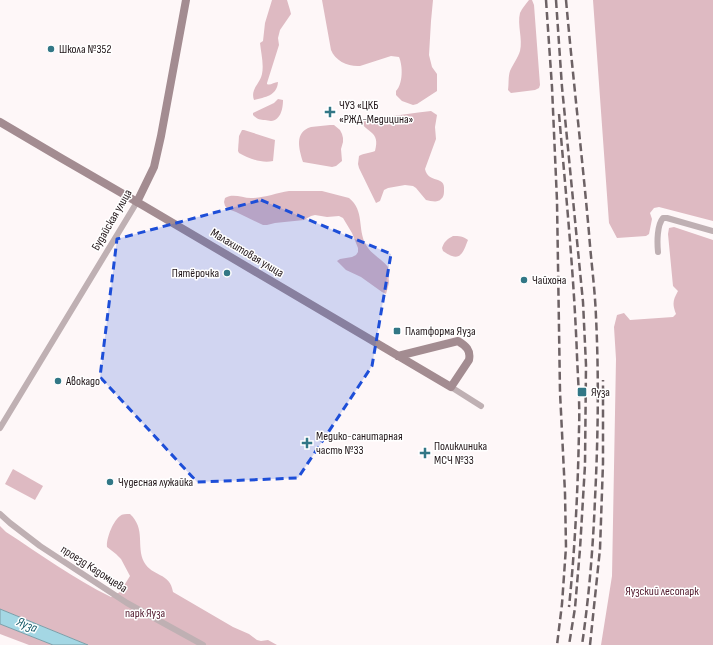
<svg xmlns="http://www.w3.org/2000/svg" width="713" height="645" font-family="'Sofia Sans Condensed',sans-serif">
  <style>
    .green { fill: #debac2 }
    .water { fill: #a4d7e4; stroke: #7d9da7 }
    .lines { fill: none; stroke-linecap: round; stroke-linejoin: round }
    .street { stroke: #bfb0b3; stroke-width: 6 }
    .secondary { stroke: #a38c91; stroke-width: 8 }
    .rail { stroke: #6d6265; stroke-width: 2.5; stroke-dasharray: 8 4; stroke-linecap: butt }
    .marked { fill: #1d4ed8; fill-opacity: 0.2; stroke: #1d4ed8; stroke-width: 3; stroke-dasharray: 8 5; stroke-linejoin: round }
    .poi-dot { fill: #327786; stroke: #fff; stroke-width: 1.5 }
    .labels { text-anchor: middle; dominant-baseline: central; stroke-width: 3; stroke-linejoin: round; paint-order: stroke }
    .poi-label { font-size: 12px; fill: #211518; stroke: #fff; text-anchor: start }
    .street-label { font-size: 12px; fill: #211518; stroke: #fff }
    .park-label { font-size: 12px; fill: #50182c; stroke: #fff }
    .water-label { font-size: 13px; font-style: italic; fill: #1a5e6c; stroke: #fff }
  </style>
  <rect width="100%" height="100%" fill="#fef7f8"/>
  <g class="green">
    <path d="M 272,0 L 287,0 L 290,10 L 291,14 L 280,30 L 278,38 L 279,45 L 267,83 L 267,84 C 270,86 274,82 278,82 C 277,96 265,97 254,100 C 250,89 260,84 262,74 C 264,64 261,53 260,43 L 263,41 L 265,23 Z"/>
    <path d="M 322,0 L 433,0 L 431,21 L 429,55 L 432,67 L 437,74 L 437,91 L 417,104 L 413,105 L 402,101 L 396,95 L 396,91 C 403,84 403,66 399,57 L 391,56 L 360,66 C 349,67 335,61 331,50 Z"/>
    <path d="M 529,0 L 532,0 L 534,5 L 540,85 L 539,88 L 535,90 L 511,93 L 508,90 C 509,84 508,77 510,71 C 513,64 518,58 520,51 C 523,39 517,25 520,13 C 522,8 526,4 529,0 Z"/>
    <path d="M 593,0 L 713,0 L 713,221 L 659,207 L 654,208 L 650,213 L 652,219 L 649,234 L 646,236 L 617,238 L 609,223 Z"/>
    <path d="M 278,99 L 283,100 C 283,108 281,120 271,121 C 269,121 267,120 265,120 C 260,120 257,119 253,115 L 253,113 L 255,112 L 274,103 Z"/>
    <path d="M 431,111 L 437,115 L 435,127 L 436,139 L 425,169 C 428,184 446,175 444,190 C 444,193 444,197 441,199 C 438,203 431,201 426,200 L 416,188 L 413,186 L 405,185 L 388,188 L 384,190 L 380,201 L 376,203 L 359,168 L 358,164 L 359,156 C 364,153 370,153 375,151 C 381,130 365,133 361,121 C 368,118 374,119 380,118 C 397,115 414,113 431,111 Z"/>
    <path d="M 330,125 L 334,125 L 340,130 L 342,134 L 343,138 L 343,142 L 341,149 L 342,161 L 336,166 L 332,167 L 303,162 C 299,149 294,132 311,127 C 317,126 324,126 330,125 Z"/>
    <path d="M 242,130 L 244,130 L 275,140 L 273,161 C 262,164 248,158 239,153 L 238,151 L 239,136 Z"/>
    <path d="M 289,191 L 322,191 L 349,198 C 365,211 357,229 366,245 C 371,254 382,259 388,267 L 389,283 L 386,294 L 382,292 L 361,277 L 346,270 L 337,261 L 340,259 L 352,257 L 356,255 L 358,252 L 358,248 L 352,233 L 343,218 L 339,216 L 327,217 L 315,215 L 311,216 L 304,220 L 275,223 L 267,225 L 263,225 L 236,212 L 228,209 L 225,206 L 224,202 L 225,198 C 233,193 242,198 251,198 C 264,198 276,193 289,191 Z"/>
    <path d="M 674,227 L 713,240 L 713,645 L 601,645 L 612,576 L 616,359 L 614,327 L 617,315 L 624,313 L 630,320 L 673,317 L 676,314 C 672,304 673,300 678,291 L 673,286 L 668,234 L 669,228 Z"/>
    <path d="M 453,236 C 459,236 463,236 468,240 C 465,247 462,260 452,256 C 449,255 446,253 443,251 L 442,248 C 444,242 447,239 453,236 Z"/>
    <path d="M 13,469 L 43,486 L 35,500 L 5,484 Z"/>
    <path d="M 130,514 C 146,529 136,546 144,562 C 152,577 170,572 173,592 L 233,627 L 249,634 L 257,640 L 261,641 L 268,640 L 277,645 L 88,645 L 0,609 L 0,526 L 6,532 C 40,554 74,579 111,597 L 120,592 L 130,576 L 121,559 L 116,554 L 107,547 C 106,539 113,521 120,516 C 122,514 126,514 130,514 Z"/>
    <path d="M 0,624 L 53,645 L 29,645 L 0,634 Z"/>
  </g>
  <path class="water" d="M 0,609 L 88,645 L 53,645 L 0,624 Z"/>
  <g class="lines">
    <g class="street">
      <path d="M 658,252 C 657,242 657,225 663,218 L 667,218 L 713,231"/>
      <path d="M 451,387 L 481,406"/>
      <path d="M 0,428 L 137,202"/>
      <path d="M 0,514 L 10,523 L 40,546 L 127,603 L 203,645"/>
    </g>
    <g class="secondary">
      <path d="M 0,122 L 61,158 L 144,206 L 451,387 L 469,360 C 471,350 466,346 458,341 L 398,356"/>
      <path d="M 137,202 L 154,167 L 161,136 L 186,0"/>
    </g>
    <g class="rail">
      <path d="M 546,0 L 552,87 L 557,201 L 560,392 L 565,493 L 566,547 L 562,604 L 557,645"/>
      <path d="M 556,0 L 562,87 L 583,302 L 586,365 L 585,465 L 580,549 L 575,608 L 569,645"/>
      <path d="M 566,0 C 573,78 582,155 589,233 C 591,261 595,289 596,317 C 599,378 598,439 595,499 C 593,548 589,597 582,645"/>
      <path d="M 559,114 C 566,195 574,275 577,356 C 578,380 580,405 579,429 C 578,488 575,548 569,607"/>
      <path d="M 590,645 L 600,549 L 603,463 L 603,380"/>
    </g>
  </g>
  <path class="marked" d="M 261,200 L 391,254 L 372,366 L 298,478 L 197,482 L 100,377 L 117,239 Z"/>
  <g class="poi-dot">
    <circle cx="51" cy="49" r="4"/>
    <path d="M328 106h4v4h4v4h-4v4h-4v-4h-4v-4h4z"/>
    <circle cx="227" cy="273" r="4"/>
    <circle cx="524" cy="280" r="4"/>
    <rect x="393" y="327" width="8" height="8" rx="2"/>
    <circle cx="58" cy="381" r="4"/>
    <rect x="577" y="387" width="10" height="10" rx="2"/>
    <path d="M305 437h4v4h4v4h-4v4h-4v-4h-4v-4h4z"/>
    <path d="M423 447h4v4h4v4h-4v4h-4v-4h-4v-4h4z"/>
    <circle cx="110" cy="482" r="4"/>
  </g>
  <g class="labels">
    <g class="poi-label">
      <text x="59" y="49">Школа №352</text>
      <text x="339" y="105">ЧУЗ «ЦКБ<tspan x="339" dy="14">«РЖД-Медицина»</tspan></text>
      <text x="219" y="273" text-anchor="end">Пятёрочка</text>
      <text x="532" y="280">Чайхона</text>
      <text x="405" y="331">Платформа Яуза</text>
      <text x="66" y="381">Авокадо</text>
      <text x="591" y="392">Яуза</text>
      <text x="316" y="436">Медико-санитарная<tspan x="316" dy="14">часть №33</tspan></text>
      <text x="434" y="446">Поликлиника<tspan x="434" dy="14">МСЧ №33</tspan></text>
      <text x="118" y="482">Чудесная лужайка</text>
    </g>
    <g class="street-label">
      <text transform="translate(112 220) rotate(-60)">Будайская улица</text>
      <text transform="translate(247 253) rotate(31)">Малахитовая улица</text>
      <text transform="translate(94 569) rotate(33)">проезд Кадомцева</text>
    </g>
    <g class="park-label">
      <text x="662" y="591">Яузский лесопарк</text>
      <text x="145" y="613">парк Яуза</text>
    </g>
    <g class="water-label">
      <text transform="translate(27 625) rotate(22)">Яуза</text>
    </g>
  </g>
</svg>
